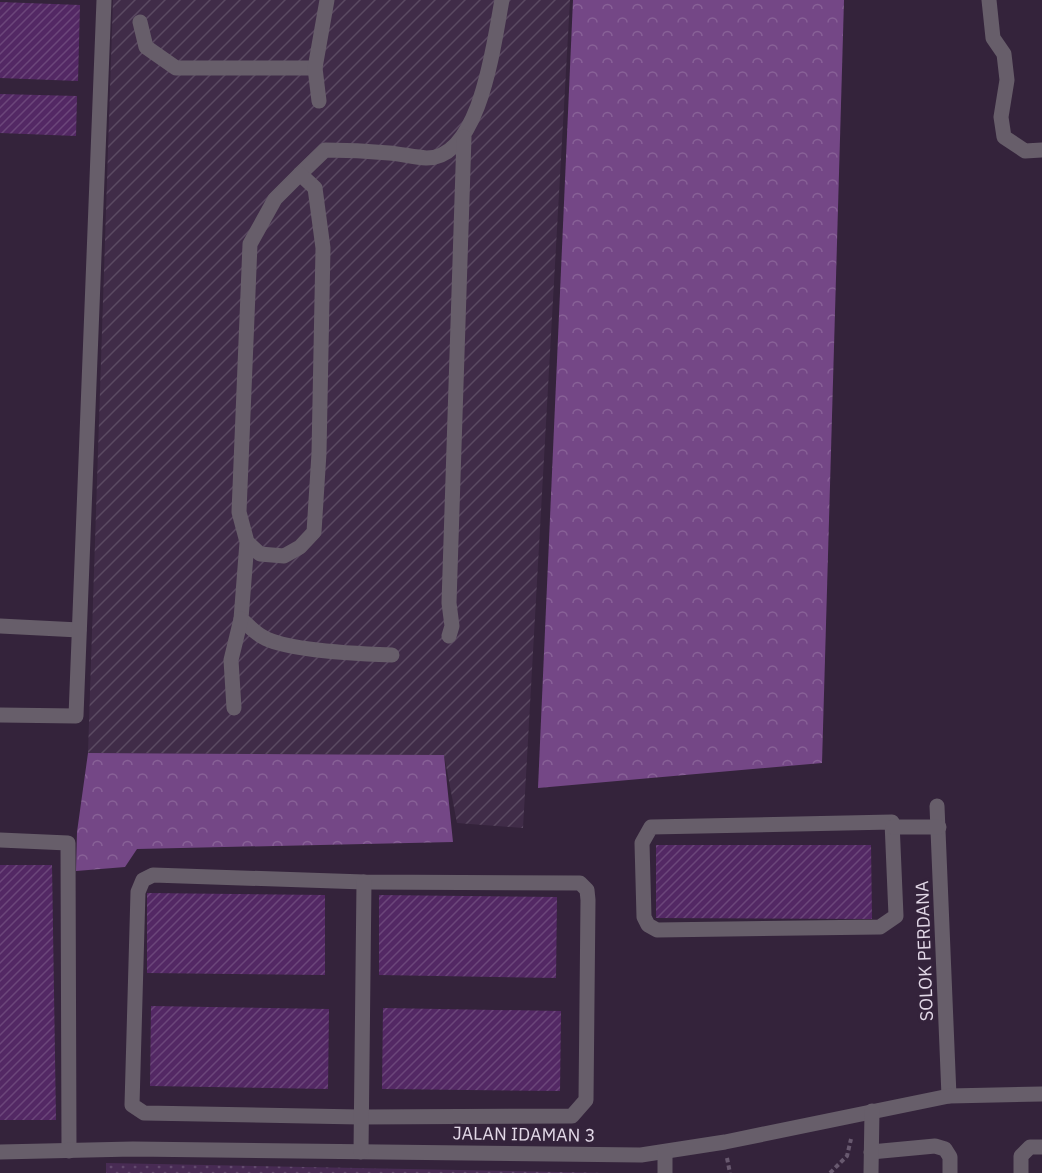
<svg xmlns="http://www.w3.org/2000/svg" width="1042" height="1173" font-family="'IBM Plex Sans',sans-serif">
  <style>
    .industrial { fill: url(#industrial-furrows) }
    .green { fill: url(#green-dots) }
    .forest { fill: url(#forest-crowns) }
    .building { fill: url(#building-hatch) }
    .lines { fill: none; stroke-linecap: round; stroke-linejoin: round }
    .path { stroke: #68596f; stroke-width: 4; stroke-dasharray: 4.5 3; stroke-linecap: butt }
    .minor { stroke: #675e6a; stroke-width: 15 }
    .labels { text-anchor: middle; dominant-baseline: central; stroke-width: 6; stroke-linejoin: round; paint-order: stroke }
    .street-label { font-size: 18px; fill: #e2d8e7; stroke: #34233b }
  </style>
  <defs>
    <pattern id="industrial-furrows" width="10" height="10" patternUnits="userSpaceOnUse" patternTransform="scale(1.5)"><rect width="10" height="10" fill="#402c48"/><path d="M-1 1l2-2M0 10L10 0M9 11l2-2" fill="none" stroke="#5b4a62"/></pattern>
    <pattern id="green-dots" width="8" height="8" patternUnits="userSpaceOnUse" patternTransform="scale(1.5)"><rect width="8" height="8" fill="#482b54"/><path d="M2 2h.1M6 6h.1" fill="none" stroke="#62496d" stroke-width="1.8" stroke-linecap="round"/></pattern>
    <pattern id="forest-crowns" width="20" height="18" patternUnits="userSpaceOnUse" patternTransform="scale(1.5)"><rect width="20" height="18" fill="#744786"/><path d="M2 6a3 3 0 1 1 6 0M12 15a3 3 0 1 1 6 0" fill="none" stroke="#886197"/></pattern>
    <pattern id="building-hatch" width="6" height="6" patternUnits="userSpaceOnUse" patternTransform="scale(1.5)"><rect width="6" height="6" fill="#532864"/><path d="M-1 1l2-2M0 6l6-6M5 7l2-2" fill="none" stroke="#6b467a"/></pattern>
  </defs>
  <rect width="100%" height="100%" fill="#34233b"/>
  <path class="industrial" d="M 113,0 L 570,0 L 523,828 L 457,823 L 444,755 L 88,753 Z"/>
  <path class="green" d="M 106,1163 L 608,1173 L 106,1173 Z"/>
  <g class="forest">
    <path d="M 573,0 L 844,0 L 822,763 L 538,788 Z"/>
    <path d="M 88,753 L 444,755 L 453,842 L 137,849 L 125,867 L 76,871 L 77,832 Z"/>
  </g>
  <g class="building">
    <path d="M 0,2 L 80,5 L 78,81 L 0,78 Z"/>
    <path d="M 0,94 L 77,96 L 76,136 L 0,133 Z"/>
    <path d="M 656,845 L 871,845 L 872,919 L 656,918 Z"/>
    <path d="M 0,865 L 52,865 L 56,1120 L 0,1120 Z"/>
    <path d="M 147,893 L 325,895 L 325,975 L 147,973 Z"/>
    <path d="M 379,895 L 557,897 L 556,978 L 379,975 Z"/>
    <path d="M 151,1006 L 329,1009 L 328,1089 L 150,1086 Z"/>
    <path d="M 383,1008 L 561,1011 L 560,1091 L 382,1089 Z"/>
  </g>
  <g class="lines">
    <g class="path">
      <path d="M 727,1158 L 730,1173"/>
      <path d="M 830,1173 L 847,1156 L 851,1139"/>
    </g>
    <g class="minor">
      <path d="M 989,0 L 993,38 L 1004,54 L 1007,80 L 1001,117 L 1004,137 L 1025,151 L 1042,150"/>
      <path d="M 140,22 L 146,47 L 176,68 L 315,68"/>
      <path d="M 319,101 L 315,68 L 327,0"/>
      <path d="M 300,174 L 325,150 C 347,150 368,151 389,153 C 401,154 414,157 426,158 C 481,159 494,41 502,0"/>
      <path d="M 247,542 L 260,554 L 284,556 L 300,547 L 314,532 L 319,453 L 323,248 L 315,188 L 300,174 L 275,199 L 250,244 L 239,512 L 247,542 L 241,619 C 248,625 255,633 263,637 C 287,651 362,654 392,655"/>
      <path d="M 0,626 L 79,630"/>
      <path d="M 449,636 L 452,626 L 449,603 L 464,137"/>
      <path d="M 234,708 L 231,660 L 241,619"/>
      <path d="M 0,715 L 76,716 L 104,0"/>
      <path d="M 937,806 L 949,1096"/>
      <path d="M 892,822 L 896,916 L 880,927 L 657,930 L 648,925 L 644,917 L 642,843 L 651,827 Z"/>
      <path d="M 893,827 L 939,827"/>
      <path d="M 0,840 L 68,843 L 69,1151"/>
      <path d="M 153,875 L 364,882 L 580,883 L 587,890 L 588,900 L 586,1100 L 572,1116 L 360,1117 L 144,1113 L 132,1105 L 138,892 L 143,880 Z"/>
      <path d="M 0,1152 L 133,1149 L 641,1155 L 725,1142 L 949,1096 L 1042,1094"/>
      <path d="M 361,1152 L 364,882"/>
      <path d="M 871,1152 L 935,1146 L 945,1149 L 950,1157 L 950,1173"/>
      <path d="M 665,1153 L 665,1173"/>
      <path d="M 871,1173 L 872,1111"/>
      <path d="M 1021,1173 L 1021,1156 L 1030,1147 L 1042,1147"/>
    </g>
  </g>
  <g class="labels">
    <g class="street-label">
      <text transform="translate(924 951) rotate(-92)">SOLOK PERDANA</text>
      <text transform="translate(524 1134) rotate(1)">JALAN IDAMAN 3</text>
    </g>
  </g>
</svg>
